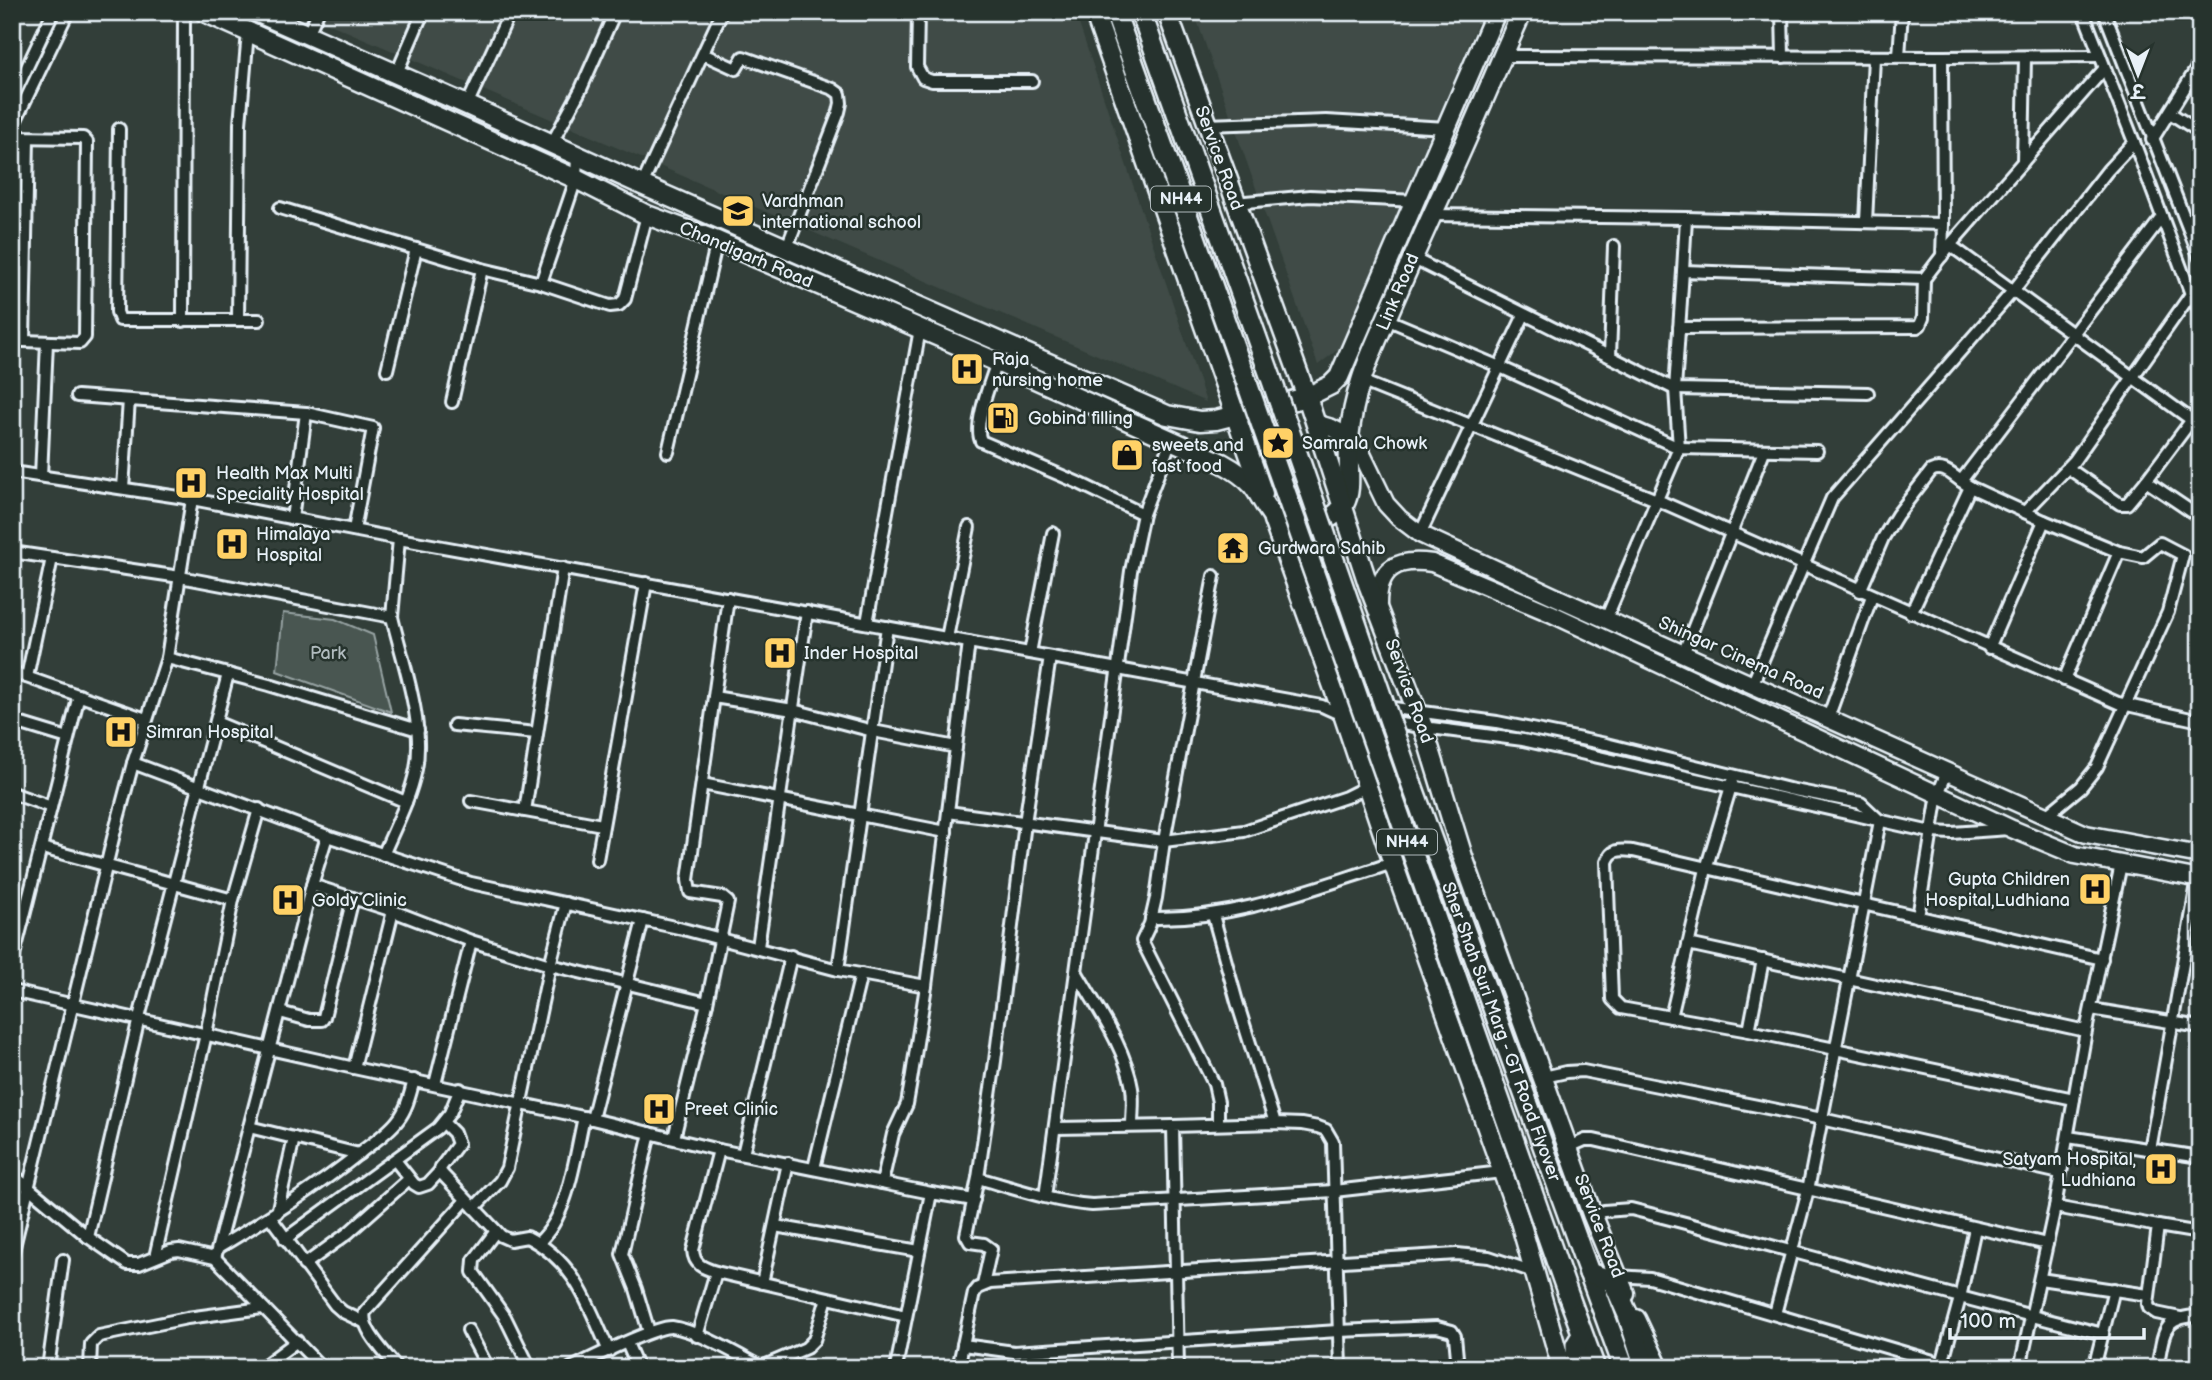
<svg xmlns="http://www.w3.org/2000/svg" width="2212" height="1380" font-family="'Balsamiq Sans','Playpen Sans Deva',sans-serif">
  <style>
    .built { fill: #3f4b46 }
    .green { fill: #495651; stroke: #98a4a4; stroke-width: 2 }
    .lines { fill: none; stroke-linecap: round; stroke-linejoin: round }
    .street-casing { stroke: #e8f1f8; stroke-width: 16 }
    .secondary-casing { stroke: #e8f1f8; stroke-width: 21 }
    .primary-casing { stroke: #e8f1f8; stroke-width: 23 }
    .highway-casing { stroke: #e8f1f8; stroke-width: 24 }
    .street { stroke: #26332d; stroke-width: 10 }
    .secondary { stroke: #26332d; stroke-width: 16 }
    .primary { stroke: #26332d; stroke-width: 18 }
    .highway { stroke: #26332d; stroke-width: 19 }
    .highway-bridge-casing { stroke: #e8f1f8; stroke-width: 24; stroke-linecap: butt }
    .highway-bridge { stroke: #26332d; stroke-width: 19 }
    .labels { text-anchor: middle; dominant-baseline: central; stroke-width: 5; stroke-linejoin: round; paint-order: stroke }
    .shield { fill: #26332d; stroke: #aeb8bb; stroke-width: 2 }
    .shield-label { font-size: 16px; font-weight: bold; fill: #e8f1f8 }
    .street-label { font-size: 18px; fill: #e8f1f8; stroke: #26332d }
    .poi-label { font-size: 18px; fill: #e8f1f8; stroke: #26332d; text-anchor: start }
    .park-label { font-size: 18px; fill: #b0bbbe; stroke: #26332d }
  </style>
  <rect width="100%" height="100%" fill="#323e39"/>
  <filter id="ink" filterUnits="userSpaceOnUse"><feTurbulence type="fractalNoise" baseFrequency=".0143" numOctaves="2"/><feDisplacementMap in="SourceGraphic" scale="14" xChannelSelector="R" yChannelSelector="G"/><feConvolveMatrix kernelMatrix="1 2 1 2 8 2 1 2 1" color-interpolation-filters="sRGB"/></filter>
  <g filter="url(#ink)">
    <g class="built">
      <path d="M 302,12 L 1075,12 L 1206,402 L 655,164 Z"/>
      <path d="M 1194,12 L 1482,12 L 1344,345 L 1318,365 Z"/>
    </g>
    <path class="green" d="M 283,613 L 335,619 L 373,635 L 391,712 L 277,671 Z"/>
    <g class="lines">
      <defs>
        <g id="street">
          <path d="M 918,12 L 917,67 L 923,78 L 932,81 L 1032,81"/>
          <path d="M 1782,12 L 1783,57"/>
          <path d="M 2083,12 L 2134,142 L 2191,294 L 2200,311"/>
          <path d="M 2104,12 L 2200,258"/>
          <path d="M 308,34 L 318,12"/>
          <path d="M 703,54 L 736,69 L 743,57 L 833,89 L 840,94 L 841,103 L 839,112 L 787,247"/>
          <path d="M 1503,56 L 1942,57 L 1943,224"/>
          <path d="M 1899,56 L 1902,12"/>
          <path d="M 1942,57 L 2100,56"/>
          <path d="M 396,75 L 423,12"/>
          <path d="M 12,99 L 53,12"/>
          <path d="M 467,105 L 510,12"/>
          <path d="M 2170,113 L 2200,132"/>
          <path d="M 1206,125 L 1326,121 L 1447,128"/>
          <path d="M 12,128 L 68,12"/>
          <path d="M 119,129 L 117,312 L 120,320 L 259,320"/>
          <path d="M 12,137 L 83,138 L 87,142 L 85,337 L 80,343 L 24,341"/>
          <path d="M 2152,140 L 2200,63"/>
          <path d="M 552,143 L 581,89 L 615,12"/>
          <path d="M 2023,162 L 2025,57"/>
          <path d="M 642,185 L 722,12"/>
          <path d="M 1235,203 L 1310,196 L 1416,201"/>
          <path d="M 280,208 L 482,269 L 541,283 L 610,306 L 619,305 L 625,299 L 647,215"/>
          <path d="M 1431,215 L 1686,218 L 1943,224 L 1942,256"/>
          <path d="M 1866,222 L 1874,57"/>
          <path d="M 1950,245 L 2104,69"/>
          <path d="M 1412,258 L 1675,389 L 1868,393"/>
          <path d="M 1683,271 L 1686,218"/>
          <path d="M 541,283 L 576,179 L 577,156"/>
          <path d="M 1386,319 L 1500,367 L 1679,448 L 1675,389 L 1683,271 L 1924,279 L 1950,245 L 2200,426"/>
          <path d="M 238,320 L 240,124 L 248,32"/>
          <path d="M 183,321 L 184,12"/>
          <path d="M 1679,328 L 1917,327 L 1920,325 L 1923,318 L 1924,279"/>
          <path d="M 12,341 L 24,341 L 28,138"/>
          <path d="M 1610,356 L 1614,246"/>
          <path d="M 997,362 C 991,381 973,424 981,441 L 1081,484 L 1143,514 L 1131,571 L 1045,1197"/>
          <path d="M 387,370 L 416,249"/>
          <path d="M 1361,381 L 1664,503 L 2118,703 L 2200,721"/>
          <path d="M 77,396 L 306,413 L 373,428 L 354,530"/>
          <path d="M 452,402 L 482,269"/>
          <path d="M 668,452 L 717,241"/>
          <path d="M 2068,468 L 2120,504 L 2127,504 L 2146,481 L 2200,409"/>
          <path d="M 12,472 L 192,499 L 399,539 L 1322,706 L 1346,717"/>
          <path d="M 41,476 L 47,342"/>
          <path d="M 2146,481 L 2198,516"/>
          <path d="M 1970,487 L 1961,481 L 2162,217"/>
          <path d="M 123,488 L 129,400"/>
          <path d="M 2025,512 L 2074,461 L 2191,294"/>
          <path d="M 1143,514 L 1171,440"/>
          <path d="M 292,519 L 306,413"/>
          <path d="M 1420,534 L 1524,315"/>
          <path d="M 12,552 L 180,577 L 392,617 C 403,663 425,723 416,769 C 410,799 395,827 383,855"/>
          <path d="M 1214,576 L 1164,841 L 1156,898 L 1150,924 L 1142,941 L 1214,1084 L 1218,1102 L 1218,1124"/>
          <path d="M 1860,591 L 1883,538 L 1897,515 L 1931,471 C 1943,465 1951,474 1961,481"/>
          <path d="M 1911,613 L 1970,487 L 2044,521 L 2119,552 L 2143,557 L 2160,543 L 2183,555 L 2168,612 L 2097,767 L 2081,787 L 2046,816"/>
          <path d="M 392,617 L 399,539"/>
          <path d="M 1606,619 L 1679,448 L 1817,451"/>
          <path d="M 867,623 L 920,329"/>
          <path d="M 947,638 L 969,527"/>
          <path d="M 1989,648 L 2044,521"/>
          <path d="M 1030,653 L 1053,533"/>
          <path d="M 1683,654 L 1764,451"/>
          <path d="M 12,672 L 146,719"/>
          <path d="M 228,674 L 269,685 L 418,730"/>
          <path d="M 27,677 L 52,558"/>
          <path d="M 2064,680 L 2119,552"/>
          <path d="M 1752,685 L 1832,498 L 2013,291 L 2108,170 L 2134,142"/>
          <path d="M 714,697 L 793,710 L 873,731 L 956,747"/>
          <path d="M 1357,703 L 1497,722 L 1606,744 L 1789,789 L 1861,803 L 1880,821 L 1808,1190 L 1775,1314"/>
          <path d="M 1828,718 L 1872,596"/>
          <path d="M 1362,719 L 1523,740 L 1931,832 L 1952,833 L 2009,829"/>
          <path d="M 12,721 L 68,738"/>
          <path d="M 216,722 L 406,802"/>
          <path d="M 454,725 L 537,733"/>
          <path d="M 133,763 L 327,836 L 471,883 L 679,928 L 838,970 L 926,986"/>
          <path d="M 702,784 L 946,832"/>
          <path d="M 12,793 L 51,807"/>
          <path d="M 471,801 L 602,825"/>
          <path d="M 525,811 L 563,568"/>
          <path d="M 948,812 L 969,642"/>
          <path d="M 42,848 L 233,900"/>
          <path d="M 597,860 L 646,583"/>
          <path d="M 312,885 L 393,911 L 471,941 L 550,965 L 707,1003 L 674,1138"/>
          <path d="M 12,915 L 23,920 L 79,695"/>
          <path d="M 1213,915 L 1237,1002 L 1275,1123"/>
          <path d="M 1918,917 L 1938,794 L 1947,772"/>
          <path d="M 1151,918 C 1236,920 1313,888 1393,863"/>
          <path d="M 1688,944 L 2086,1031"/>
          <path d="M 758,947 L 807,612"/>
          <path d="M 12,963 L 23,920"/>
          <path d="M 838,970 L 887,627"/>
          <path d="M 1077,973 C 1097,1008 1125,1046 1132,1088 C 1134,1100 1132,1114 1132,1126"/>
          <path d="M 12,991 L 354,1068 L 592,1119 L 719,1150 L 931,1193 L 974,1200"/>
          <path d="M 707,1003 L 728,902 L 722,897 L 690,892 L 688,880 L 728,598"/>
          <path d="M 2091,1009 L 2200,1027"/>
          <path d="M 280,1012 L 309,1020 L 322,1020 L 324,1017 L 353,898"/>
          <path d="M 1671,1017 L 1706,869 L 1732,783"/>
          <path d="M 1749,1031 L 1763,960"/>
          <path d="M 354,1068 L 393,911"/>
          <path d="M 1544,1077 L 1566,1072 L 1583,1071 L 1822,1119 L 2060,1173"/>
          <path d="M 435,1084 L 471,941"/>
          <path d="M 2074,1099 L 1749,1031 L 1621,1008 L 1612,999 L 1607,862 C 1612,848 1621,850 1633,851 L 2102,959"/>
          <path d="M 592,1119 L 643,920"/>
          <path d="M 444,1123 L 454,1133 L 458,1144 L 441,1167 L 440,1171 L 444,1176 L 501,1236 L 510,1240 L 527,1237 C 576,1262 588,1305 609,1351"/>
          <path d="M 249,1127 L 359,1154"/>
          <path d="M 1056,1128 L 1173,1126"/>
          <path d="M 2068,1137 L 2200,1157"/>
          <path d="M 1569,1147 L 1585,1140 L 1594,1140 L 2047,1244"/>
          <path d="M 719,1150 L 693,1250 C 694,1265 703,1268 716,1272 L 906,1316"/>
          <path d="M 2150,1150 L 2198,878"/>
          <path d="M 743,1154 L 791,956"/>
          <path d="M 395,1160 L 414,1184 L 419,1187 L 428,1184 L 440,1171"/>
          <path d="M 814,1168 L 861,974"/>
          <path d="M 12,1174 L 88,1237 L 127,1264 L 139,1264 L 171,1251 L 179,1250 L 215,1258 L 322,1368"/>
          <path d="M 978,1178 C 1016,1189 1053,1202 1092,1205 L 1334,1191 L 1502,1172"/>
          <path d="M 882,1183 L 893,1134 L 907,1104 L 910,1087 L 926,986 L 948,812 L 1164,841 L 1244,831 L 1346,797 L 1366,787"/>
          <path d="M 2055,1207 L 2158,1226 L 2148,1304 L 2149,1308 L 2156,1313 L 2180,1318"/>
          <path d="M 474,1208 L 500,1181 L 507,1168 L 550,965 L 566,903"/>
          <path d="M 277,1213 L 294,1138"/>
          <path d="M 1592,1214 L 1604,1211 L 1631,1209 C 1789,1249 1945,1295 2103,1334"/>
          <path d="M 270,1217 L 335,1305 L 343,1312 L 364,1322"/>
          <path d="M 775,1226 L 919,1251"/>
          <path d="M 2158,1226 L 2200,1233"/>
          <path d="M 496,1231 L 474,1260 L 473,1272 L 505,1317 L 530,1368"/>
          <path d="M 88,1237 L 139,1018 L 228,674 L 167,658"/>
          <path d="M 285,1239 L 438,1128 L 450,1113 L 460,1089"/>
          <path d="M 538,1243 C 569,1216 575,1156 584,1117"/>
          <path d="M 218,1248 C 268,1218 316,1188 361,1152 C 374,1142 389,1132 398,1120 C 407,1109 410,1094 414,1080"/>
          <path d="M 12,1255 L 114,834 L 133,763 L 167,658 L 192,499"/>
          <path d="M 155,1257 L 206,1034 L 233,900 L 259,809"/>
          <path d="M 215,1258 L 312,885 L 327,836"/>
          <path d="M 304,1265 L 348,1233 L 409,1179"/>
          <path d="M 1617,1276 L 1650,1278 L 1957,1368"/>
          <path d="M 2040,1279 L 2148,1295"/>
          <path d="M 762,1283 L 788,1163"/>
          <path d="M 983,1285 L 991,1249 L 984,1244 L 970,1242 L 966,1235 L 978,1178 L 995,1061 L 1025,823 L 1050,657"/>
          <path d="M 468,1330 L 488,1368"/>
          <path d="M 649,1332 L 636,1289 L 622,1254 L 650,1133"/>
          <path d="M 697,1336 L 716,1272"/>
          <path d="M 627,1343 L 638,1368"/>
          <path d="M 963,1345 L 974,1293 L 978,1288 L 990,1283 L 1457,1254 L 1489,1257 L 1534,1272"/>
          <path d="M 1942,1364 L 1960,1298 L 1975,1228"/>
          <path d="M 48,1368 L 63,1260"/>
          <path d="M 90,1368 L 91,1344 L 99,1336 L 187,1318 L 262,1308"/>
          <path d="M 261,1368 L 297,1341"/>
          <path d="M 397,1368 C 387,1354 360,1329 365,1312 L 466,1200"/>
          <path d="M 571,1368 C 590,1359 655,1326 672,1327 C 696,1330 738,1355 761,1367"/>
          <path d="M 759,1368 L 806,1348 L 814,1340 L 827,1298"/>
          <path d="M 896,1368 L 931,1193"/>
          <path d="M 958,1368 L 963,1345 L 1014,1352 L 1338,1331 L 1437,1327 L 1452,1331 L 1455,1336 L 1458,1368"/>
          <path d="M 1178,1368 L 1173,1126 L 1275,1123 L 1302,1124 L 1318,1127 L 1326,1130 L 1333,1142 L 1340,1368"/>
          <path d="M 2020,1368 L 2055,1207 L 2086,1031 L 2121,864"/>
          <path d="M 2094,1368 L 2114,1289"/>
          <path d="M 2157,1368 C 2164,1336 2160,1316 2200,1316"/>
        </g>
        <g id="secondary">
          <path d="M 1315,423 L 1332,428 L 1349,437 L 1360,450 L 1386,504 L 1399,518 L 1420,534 L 1556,597 L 2086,834 L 2200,855"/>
          <path d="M 1378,604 C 1378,567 1398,558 1432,563 L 1550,613 L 2012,829 L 2075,855 L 2200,879"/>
        </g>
        <g id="primary">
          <path d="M 204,12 L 576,179 L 647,215 L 717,241 L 997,362 L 1222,463 C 1233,469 1243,475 1252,485 C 1267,503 1273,536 1303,528 C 1364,512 1346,487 1349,438 C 1351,419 1355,399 1361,381 C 1368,359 1378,338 1387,317 C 1406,273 1425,230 1445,187 C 1472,129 1496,70 1522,12"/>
          <path d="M 256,12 L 467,105 L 642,185 L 1167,415 L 1200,421 L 1216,420 L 1307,397 L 1331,385 L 1339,377 L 1496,12"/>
          <path d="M 1094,12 L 1263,494"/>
          <path d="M 1167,12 L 1307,397 L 1368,584 L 1423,727 L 1463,857 L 1592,1214 L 1625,1294"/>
          <path d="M 1273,520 L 1344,717 L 1393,863 L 1519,1218 L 1562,1368"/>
          <path d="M 1636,1319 L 1659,1368"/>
        </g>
        <g id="highway">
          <path d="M 1115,12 L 1248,386"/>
          <path d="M 1141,12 L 1271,378"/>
          <path d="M 1583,1256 L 1624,1368"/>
          <path d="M 1589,1273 L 1613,1281 L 1628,1315 L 1645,1368"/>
          <path d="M 1569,1297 L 1595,1368"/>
          <path d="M 1577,1368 L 1576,1345 L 1582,1335"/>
        </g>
      </defs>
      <use href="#street" class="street-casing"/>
      <use href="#secondary" class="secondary-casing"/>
      <use href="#primary" class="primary-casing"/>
      <use href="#highway" class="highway-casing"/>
      <use href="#street" class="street"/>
      <use href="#secondary" class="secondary"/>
      <use href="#primary" class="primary"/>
      <use href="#highway" class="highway"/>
      <defs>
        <g id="highway-bridge">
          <path id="s1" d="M 1271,378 L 1412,785 L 1583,1256"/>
          <path d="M 1248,386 L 1569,1297"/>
        </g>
      </defs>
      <use href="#highway-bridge" class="highway-bridge-casing"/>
      <use href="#highway-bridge" class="highway-bridge"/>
    </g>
  </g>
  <defs>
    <symbol id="school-square" viewBox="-11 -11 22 22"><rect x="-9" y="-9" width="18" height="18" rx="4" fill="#ffd166" stroke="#26332d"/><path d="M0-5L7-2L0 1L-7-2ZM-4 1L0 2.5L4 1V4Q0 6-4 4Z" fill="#111"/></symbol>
    <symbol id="hospital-square" viewBox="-11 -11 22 22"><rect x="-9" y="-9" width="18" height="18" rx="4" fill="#ffd166" stroke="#26332d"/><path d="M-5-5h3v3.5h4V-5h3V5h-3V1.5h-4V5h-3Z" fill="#111"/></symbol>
    <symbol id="fuel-square" viewBox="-11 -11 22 22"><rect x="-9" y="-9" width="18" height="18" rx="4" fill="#ffd166" stroke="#26332d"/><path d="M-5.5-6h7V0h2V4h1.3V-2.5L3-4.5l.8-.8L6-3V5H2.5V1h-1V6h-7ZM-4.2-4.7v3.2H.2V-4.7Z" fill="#111"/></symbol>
    <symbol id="sight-square" viewBox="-11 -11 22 22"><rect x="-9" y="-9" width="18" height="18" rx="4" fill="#ffd166" stroke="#26332d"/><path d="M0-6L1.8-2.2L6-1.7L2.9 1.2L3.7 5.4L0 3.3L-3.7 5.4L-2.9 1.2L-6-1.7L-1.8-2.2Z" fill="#111"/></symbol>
    <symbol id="shop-square" viewBox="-11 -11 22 22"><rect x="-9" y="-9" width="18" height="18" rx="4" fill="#ffd166" stroke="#26332d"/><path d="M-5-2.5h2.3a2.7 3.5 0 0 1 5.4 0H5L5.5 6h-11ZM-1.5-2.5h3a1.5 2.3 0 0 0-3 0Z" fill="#111"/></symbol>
    <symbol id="temple-square" viewBox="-11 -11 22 22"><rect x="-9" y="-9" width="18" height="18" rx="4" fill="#ffd166" stroke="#26332d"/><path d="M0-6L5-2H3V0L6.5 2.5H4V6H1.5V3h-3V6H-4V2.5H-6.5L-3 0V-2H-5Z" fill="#111"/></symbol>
  </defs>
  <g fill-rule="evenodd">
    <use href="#school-square" x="719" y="192" width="38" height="38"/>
    <use href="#hospital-square" x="948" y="350" width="38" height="38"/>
    <use href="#fuel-square" x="984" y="399" width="38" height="38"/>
    <use href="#sight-square" x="1259" y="424" width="38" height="38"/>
    <use href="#shop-square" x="1108" y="436" width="38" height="38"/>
    <use href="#hospital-square" x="172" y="464" width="38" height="38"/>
    <use href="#hospital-square" x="213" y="525" width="38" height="38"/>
    <use href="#temple-square" x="1214" y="529" width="38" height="38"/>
    <use href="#hospital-square" x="761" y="634" width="38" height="38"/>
    <use href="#hospital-square" x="102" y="713" width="38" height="38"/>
    <use href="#hospital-square" x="2076" y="870" width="38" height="38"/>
    <use href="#hospital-square" x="269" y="881" width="38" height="38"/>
    <use href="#hospital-square" x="640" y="1090" width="38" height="38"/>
    <use href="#hospital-square" x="2142" y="1150" width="38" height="38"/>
  </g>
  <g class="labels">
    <g class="shield">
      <rect x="1151" y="186.5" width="60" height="25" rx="5"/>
      <rect x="1377" y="829.5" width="60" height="25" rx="5"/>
    </g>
    <g class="shield-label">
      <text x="1181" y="199">NH44</text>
      <text x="1407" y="842">NH44</text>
    </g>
    <g class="street-label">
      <text transform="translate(1219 158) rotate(70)">Service Road</text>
      <text transform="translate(746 255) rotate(23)">Chandigarh Road</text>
      <text transform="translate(1398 292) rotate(-67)">Link Road</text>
      <text transform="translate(1741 658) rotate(24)">Shingar Cinema Road</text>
      <text transform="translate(1409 691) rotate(70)">Service Road</text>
      <text stroke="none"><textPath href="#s1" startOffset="693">Sher Shah Suri Marg - GT Road Flyover</textPath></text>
      <text transform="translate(1599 1226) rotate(69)">Service Road</text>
    </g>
    <g class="poi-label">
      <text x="762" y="201">Vardhman<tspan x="762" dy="21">international school</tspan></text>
      <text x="992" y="359">Raja<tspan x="992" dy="21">nursing home</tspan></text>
      <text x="1028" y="418">Gobind filling</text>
      <text x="1302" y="443">Samrala Chowk</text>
      <text x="1152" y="445">sweets and<tspan x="1152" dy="21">fast food</tspan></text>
      <text x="216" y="473">Health Max Multi<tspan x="216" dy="21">Speciality Hospital</tspan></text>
      <text x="256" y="534">Himalaya<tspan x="256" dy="21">Hospital</tspan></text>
      <text x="1258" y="548">Gurdwara Sahib</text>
      <text x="804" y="653">Inder Hospital</text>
      <text x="146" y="732">Simran Hospital</text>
      <text x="2070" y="879" text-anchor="end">Gupta Children<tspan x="2070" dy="21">Hospital,Ludhiana</tspan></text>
      <text x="312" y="900">Goldy Clinic</text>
      <text x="684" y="1109">Preet Clinic</text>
      <text x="2136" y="1159" text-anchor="end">Satyam Hospital,<tspan x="2136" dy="21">Ludhiana</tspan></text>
    </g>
    <g class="park-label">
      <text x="328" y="653">Park</text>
    </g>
  </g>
  <rect width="2212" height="1380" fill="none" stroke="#26332d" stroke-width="42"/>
  <rect x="21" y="21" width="2170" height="1338" fill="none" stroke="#e8f1f8" stroke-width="2.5" filter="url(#ink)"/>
  <g transform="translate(2138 74) rotate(180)" stroke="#26332d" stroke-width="5" paint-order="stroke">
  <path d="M0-5L12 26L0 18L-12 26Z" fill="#e8f1f8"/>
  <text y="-10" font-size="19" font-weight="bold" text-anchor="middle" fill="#e8f1f8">उ</text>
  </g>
  <path d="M1950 1328v10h194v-10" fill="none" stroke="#e8f1f8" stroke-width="3.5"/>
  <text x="1960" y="1328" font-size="21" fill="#e8f1f8" stroke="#26332d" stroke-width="5" paint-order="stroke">100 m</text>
</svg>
